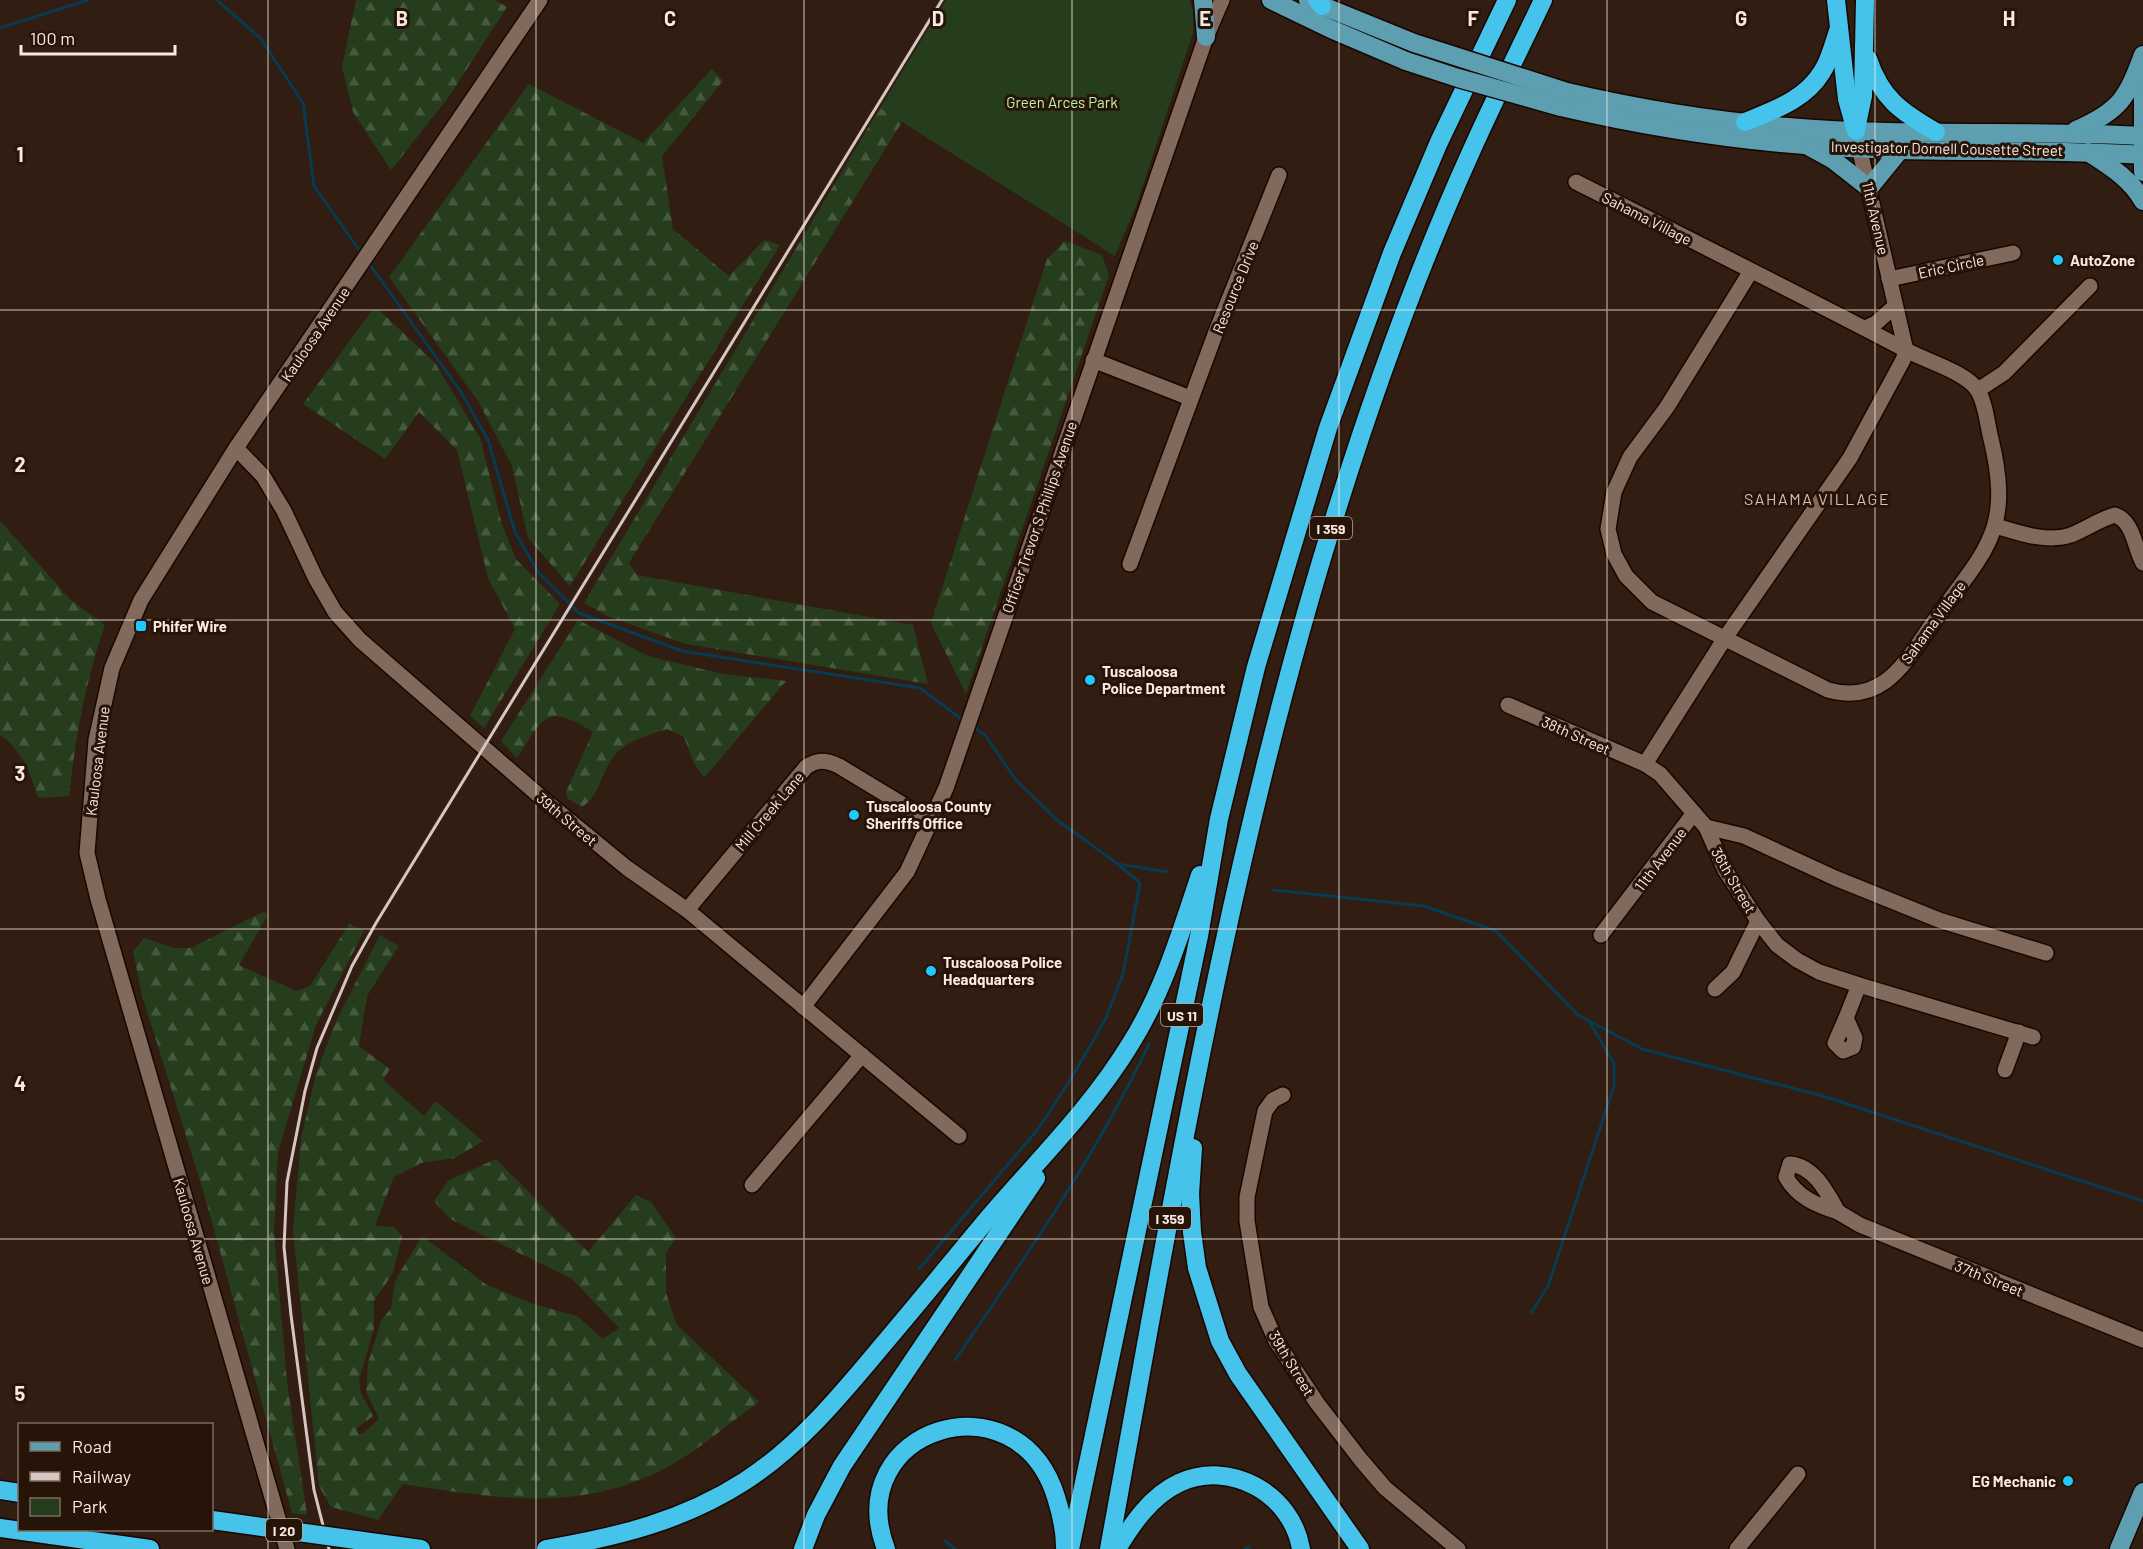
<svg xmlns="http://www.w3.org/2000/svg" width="2143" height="1549" font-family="Barlow,sans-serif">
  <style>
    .green { fill: #253d1d }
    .forest { fill: url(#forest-firs) }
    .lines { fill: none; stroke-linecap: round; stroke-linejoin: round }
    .stream { stroke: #073b52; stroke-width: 3 }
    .minor-casing { stroke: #180701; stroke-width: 18 }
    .major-casing { stroke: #180701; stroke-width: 21 }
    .highway-casing { stroke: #180701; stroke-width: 21 }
    .minor { stroke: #81695c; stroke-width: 15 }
    .major { stroke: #5d9fb1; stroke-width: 18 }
    .highway { stroke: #45c3ea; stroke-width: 18 }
    .rail { stroke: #d6c6bf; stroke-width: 3 }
    .major-bridge-casing { stroke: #180701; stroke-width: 21; stroke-linecap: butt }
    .highway-bridge-casing { stroke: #180701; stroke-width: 21; stroke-linecap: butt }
    .major-bridge { stroke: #5d9fb1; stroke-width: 18 }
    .highway-bridge { stroke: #45c3ea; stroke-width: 18 }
    .grid { fill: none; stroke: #f8e9e2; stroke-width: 1.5; stroke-opacity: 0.55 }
    .poi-dot { fill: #1fc9fd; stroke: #271409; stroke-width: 2 }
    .labels { text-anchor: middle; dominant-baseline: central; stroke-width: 6; stroke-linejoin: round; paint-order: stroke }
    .shield { fill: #271409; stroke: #b9a9a1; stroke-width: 1.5 }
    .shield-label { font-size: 14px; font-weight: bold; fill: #f8e9e2 }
    .park-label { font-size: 15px; fill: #bcf3aa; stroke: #271409 }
    .street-label { font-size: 15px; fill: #f8e9e2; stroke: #271409 }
    .poi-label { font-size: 15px; font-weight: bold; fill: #f8e9e2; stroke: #271409; text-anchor: start }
    .neighbourhood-label { font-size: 16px; letter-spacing: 1.5px; fill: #d9bdaf; stroke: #271409 }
    .grid-label { font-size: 20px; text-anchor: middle; font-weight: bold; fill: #f8e9e2; stroke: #271409; stroke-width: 6; stroke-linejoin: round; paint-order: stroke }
  </style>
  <defs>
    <pattern id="forest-firs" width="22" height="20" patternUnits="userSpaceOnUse" patternTransform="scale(1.5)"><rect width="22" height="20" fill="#253d1d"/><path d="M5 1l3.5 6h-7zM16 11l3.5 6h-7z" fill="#45593e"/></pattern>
  </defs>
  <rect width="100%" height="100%" fill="#311d12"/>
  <path class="green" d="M 946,0 L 1189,0 L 1193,10 L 1193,33 L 1137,203 L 1115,256 L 880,108 Z"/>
  <g class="forest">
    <path d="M 356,0 L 495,0 L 507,7 L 448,98 L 391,170 L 353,112 L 342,67 Z"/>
    <path d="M 712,69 L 723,81 L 662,156 L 673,229 L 729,276 L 764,240 L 780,245 L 570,586 L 528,538 L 512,466 L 478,401 L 389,277 L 529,84 L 643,143 Z"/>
    <path d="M 880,108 L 902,122 L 629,563 L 637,575 L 913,625 L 928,684 L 686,644 L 607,616 L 584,603 Z"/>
    <path d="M 1065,241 L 1102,255 L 1109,275 L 966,694 L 931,623 L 1047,259 Z"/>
    <path d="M 378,309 L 435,363 L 480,438 L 502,524 L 516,559 L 560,604 L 484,728 L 470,716 L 515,629 L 488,578 L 457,450 L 419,412 L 385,459 L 303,404 L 371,312 Z"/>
    <path d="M 0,521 L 72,601 L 105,625 C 85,682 76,735 69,796 L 38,798 C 30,772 23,751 0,735 Z"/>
    <path d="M 578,620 L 648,656 L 723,674 L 786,681 L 704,778 L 694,763 L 684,737 L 667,729 C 649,735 622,742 611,760 C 601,776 598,797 582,807 L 567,798 L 566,792 L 593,732 C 545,702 544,717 517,758 L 501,741 Z"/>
    <path d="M 263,912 L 268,915 L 239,965 L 296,991 L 310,986 L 349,924 L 364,931 L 316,1025 L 278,1152 L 274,1232 L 287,1382 L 307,1515 L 292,1513 L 205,1197 L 142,995 L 133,951 L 145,938 L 174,948 L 191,948 Z"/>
    <path d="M 380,935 L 399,946 L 367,996 L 359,1046 L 390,1069 L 383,1080 L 424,1116 L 436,1101 L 483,1141 L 455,1158 L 421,1163 L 394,1177 L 375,1226 L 394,1227 L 402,1236 L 393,1273 L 374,1301 L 374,1328 L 359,1380 L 361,1393 L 373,1416 L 357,1428 L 358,1434 L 362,1434 L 379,1419 L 366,1392 L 368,1363 L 381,1321 L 391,1308 L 395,1281 L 422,1236 L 487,1285 L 533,1304 L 577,1316 L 603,1339 L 619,1328 L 572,1279 L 450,1219 L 434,1201 L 449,1180 L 496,1159 L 588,1252 L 636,1195 L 651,1202 L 676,1238 L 666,1253 L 666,1293 L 677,1325 L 759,1402 C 732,1421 706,1444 678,1461 C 587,1515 501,1499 403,1484 L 378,1520 L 331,1507 L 319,1486 L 293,1230 L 301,1138 L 316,1074 L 336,1021 Z"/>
  </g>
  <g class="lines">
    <g class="stream">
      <path d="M 217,0 L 261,39 L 303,103 L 314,186 L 362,254"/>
      <path d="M 0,28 L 88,0"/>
      <path d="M 368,262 L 461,392 L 488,440 L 515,532 L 538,572 L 579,613 L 682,651 L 920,688 L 964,721"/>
      <path d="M 972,726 L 985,735 L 1016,780 L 1057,820 L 1118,864 L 1168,872"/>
      <path d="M 1274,890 L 1424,906 L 1496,931 L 1578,1015 L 1642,1049 L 1823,1096 L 2143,1201"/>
      <path d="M 919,1269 L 1038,1129 L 1072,1077 L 1106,1018 L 1123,974 L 1140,883 L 1119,865"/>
      <path d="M 1531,1313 L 1548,1286 L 1614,1086 L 1614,1064 L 1590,1022"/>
      <path d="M 955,1360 C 1025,1258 1096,1156 1149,1044"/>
      <path d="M 945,1541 L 955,1549"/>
      <path d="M 1245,1549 L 1249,1547"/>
    </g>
    <defs>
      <g id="minor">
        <path d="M 1576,182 C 1685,237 1795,292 1904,349 C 1923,360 1967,372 1978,391 C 1986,404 1987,424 1991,439 C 2013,531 1986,549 1935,620 C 1907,659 1885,706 1828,690 L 1652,602 L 1626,576 L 1614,554 L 1608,529 L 1614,492 L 1630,457 L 1667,407 L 1751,271"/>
        <path d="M 1889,279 L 2013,253"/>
        <path d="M 1865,328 L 1876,323 L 1895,306"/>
        <path d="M 1093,360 L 1190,398"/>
        <path d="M 1978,390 L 2004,373 L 2090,286"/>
        <path d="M 236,448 L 263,476 L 284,511 L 316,579 L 335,612 L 360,640 L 543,799 L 627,868 L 687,910 L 959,1136"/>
        <path d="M 1996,526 C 2019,533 2047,543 2071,535 C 2086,529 2100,519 2115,515 C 2134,522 2134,547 2143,563"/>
        <path d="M 1130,564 L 1217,329 L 1279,175"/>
        <path d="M 1508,705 L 1645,764 L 1660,774 L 1706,827 L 1725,870 L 1758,921 L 1777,945 L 1797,960 L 1819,972 L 1859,985 L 2033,1037"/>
        <path d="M 1645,764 L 1725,638 L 1850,458 L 1903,360 L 1906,351 L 1859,147"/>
        <path d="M 1706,827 L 1744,836 L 1835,878 L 1939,920 L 2046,953"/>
        <path d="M 687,910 L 806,767 C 818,759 826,760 839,766 L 915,812 L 931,824"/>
        <path d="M 1601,935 L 1694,813"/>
        <path d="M 1715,989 L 1733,972 L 1758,921"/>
        <path d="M 803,1007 L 907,872 L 946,788 L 1206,37 L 1222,0"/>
        <path d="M 1846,1018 L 1855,1038 L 1853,1047 L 1843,1051 L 1835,1043 Z"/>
        <path d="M 1846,1018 L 1859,985"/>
        <path d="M 2005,1070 L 2019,1032"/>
        <path d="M 1283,1095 L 1273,1100 L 1265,1111 L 1247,1197 L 1247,1221 L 1261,1307 L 1276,1341 L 1317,1403 L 1361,1460 L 1385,1488 L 1458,1549"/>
        <path d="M 1790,1164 C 1814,1166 1827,1192 1838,1212 C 1816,1205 1797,1197 1786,1177 Z"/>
        <path d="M 752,1185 L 862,1055"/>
        <path d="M 1838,1212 L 1860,1225 L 2143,1340"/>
        <path d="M 287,1549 L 98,899 L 87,853 L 96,740 L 112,668 L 141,600 L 236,448 L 540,0"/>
        <path d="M 1737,1549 L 1798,1474"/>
      </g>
      <g id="major">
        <path d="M 1203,0 L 1206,37"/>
        <path d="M 1271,0 L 1331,29 L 1406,61"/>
        <path d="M 1308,0 L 1414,43"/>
        <path d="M 2143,83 L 2143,172"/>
        <path d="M 1567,92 C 1640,109 1713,121 1788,127 C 1906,137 2025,130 2143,136"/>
        <path d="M 1561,107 C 1673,133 1788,148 1903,150 C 1983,152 2063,150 2143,155"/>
        <path d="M 2076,130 C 2120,111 2127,98 2143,55"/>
        <path d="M 1810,147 L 1832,159 L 1869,188 L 1900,150"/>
        <path d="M 2088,152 C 2109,166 2130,178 2143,201"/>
        <path d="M 2119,1549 L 2143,1492"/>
      </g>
      <g id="highway">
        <path d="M 1317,0 L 1322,6"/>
        <path d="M 1836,0 L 1847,99 L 1856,131"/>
        <path d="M 1868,59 C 1881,98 1901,112 1936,132"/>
        <path d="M 1745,122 C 1774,110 1805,100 1822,72 C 1830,60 1834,42 1839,28"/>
        <path d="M 1856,129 L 1863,96 L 1865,0"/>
        <path d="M 1193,1148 L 1190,1194 L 1192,1232 L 1197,1268 L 1220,1341 L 1238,1374 L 1360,1549"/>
        <path d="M 0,1490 L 20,1493"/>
        <path d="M 0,1528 L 150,1549"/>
        <path d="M 356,1540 L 421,1549"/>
        <path d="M 546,1549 C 617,1537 683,1521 745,1481 C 799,1446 840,1396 881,1347 C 916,1306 950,1264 985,1222 C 1035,1163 1091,1109 1131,1043 C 1163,992 1181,932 1200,875"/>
        <path d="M 803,1549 L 816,1515 L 842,1466 L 1036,1178"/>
        <path d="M 886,1549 C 840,1429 1017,1372 1056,1497 C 1061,1513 1065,1530 1065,1547"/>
        <path d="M 1070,1549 L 1199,936 L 1219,819 L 1256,667 L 1328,428 L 1392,253 L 1439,142 L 1507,0"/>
        <path d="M 1109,1549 C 1173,1199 1231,843 1339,503 C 1376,385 1419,267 1470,154 C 1493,102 1519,51 1543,0"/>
        <path d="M 1117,1549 C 1132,1524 1151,1496 1179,1483 C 1230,1459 1292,1494 1301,1549"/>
      </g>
    </defs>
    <use href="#minor" class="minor-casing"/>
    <use href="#major" class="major-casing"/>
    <use href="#highway" class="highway-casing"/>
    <use href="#minor" class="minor"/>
    <use href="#major" class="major"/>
    <use href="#highway" class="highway"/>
    <path class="rail" d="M 329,1549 L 314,1490 L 291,1315 L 284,1247 L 287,1182 L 305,1091 L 317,1048 L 352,966 L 376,923 L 942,0"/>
    <defs>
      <g id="major-bridge">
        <path d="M 1414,43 L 1567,92"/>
        <path d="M 1406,61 L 1458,78 L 1561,107"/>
      </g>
      <path id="highway-bridge" d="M 212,1520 L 356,1540"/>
    </defs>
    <use href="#major-bridge" class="major-bridge-casing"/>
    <use href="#highway-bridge" class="highway-bridge-casing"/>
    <use href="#major-bridge" class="major-bridge"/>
    <use href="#highway-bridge" class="highway-bridge"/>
  </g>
  <path class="grid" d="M 268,0 L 268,1549M 536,0 L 536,1549M 804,0 L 804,1549M 1072,0 L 1072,1549M 1339,0 L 1339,1549M 1607,0 L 1607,1549M 1875,0 L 1875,1549M 0,310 L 2143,310M 0,620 L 2143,620M 0,929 L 2143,929M 0,1239 L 2143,1239"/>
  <g class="poi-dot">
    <circle cx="2058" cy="260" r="6"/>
    <rect x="135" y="620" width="12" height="12" rx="3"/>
    <circle cx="1090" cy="680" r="6"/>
    <circle cx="854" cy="815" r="6"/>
    <circle cx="931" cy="971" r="6"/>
    <circle cx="2068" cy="1481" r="6"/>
  </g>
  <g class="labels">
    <g class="shield">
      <rect x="1310" y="517" width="42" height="22" rx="4.5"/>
      <rect x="1161" y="1004" width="42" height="22" rx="4.5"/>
      <rect x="1149" y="1207" width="42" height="22" rx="4.5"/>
      <rect x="266" y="1519" width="36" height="22" rx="4.5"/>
    </g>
    <g class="shield-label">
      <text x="1331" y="528">I 359</text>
      <text x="1182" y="1015">US 11</text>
      <text x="1170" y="1218">I 359</text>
      <text x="284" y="1530">I 20</text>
    </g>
    <g class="park-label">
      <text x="1062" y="102">Green Arces Park</text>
    </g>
    <g class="street-label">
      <text transform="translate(1947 148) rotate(1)">Investigator Dornell Cousette Street</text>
      <text transform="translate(1647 218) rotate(27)">Sahama Village</text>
      <text transform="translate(1876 218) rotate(77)">11th Avenue</text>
      <text transform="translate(1951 266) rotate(-12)">Eric Circle</text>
      <text transform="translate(1235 287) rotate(-68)">Resource Drive</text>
      <text transform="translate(315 334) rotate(-56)">Kauloosa Avenue</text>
      <text transform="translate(1039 517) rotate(-71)">Officer Trevor S Phillips Avenue</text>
      <text transform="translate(1933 622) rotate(-54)">Sahama Village</text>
      <text transform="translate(1576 735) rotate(24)">38th Street</text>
      <text transform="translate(97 761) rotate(-83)">Kauloosa Avenue</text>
      <text transform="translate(769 811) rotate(-50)">Mill Creek Lane</text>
      <text transform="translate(567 819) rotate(40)">39th Street</text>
      <text transform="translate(1660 859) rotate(-53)">11th Avenue</text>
      <text transform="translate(1734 880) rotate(60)">36th Street</text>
      <text transform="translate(194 1231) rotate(74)">Kauloosa Avenue</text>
      <text transform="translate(1989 1278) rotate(22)">37th Street</text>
      <text transform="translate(1292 1363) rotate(59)">39th Street</text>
    </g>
    <g class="poi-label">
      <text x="2070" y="260">AutoZone</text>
      <text x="153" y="626">Phifer Wire</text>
      <text x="1102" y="671">Tuscaloosa<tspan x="1102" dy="17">Police Department</tspan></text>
      <text x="866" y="806">Tuscaloosa County<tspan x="866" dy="17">Sheriffs Office</tspan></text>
      <text x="943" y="962">Tuscaloosa Police<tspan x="943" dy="17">Headquarters</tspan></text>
      <text x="2056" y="1481" text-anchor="end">EG Mechanic</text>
    </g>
    <g class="neighbourhood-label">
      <text x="1817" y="498">SAHAMA VILLAGE</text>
    </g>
  </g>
  <g class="grid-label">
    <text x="402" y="26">B</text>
    <text x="670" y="26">C</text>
    <text x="938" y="26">D</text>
    <text x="1205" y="26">E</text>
    <text x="1473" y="26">F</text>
    <text x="1741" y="26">G</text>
    <text x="2009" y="26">H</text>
    <text x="20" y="162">1</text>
    <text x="20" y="472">2</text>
    <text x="20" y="781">3</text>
    <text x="20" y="1091">4</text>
    <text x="20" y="1401">5</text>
  </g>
  <rect x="18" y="1423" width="195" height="108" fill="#271409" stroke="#7b6960" stroke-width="1.5"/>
  <rect x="30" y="1442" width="30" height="9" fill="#5d9fb1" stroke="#7b6960" stroke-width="1.5"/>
  <text x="72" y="1453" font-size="18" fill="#f8e9e2">Road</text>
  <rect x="30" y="1472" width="30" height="9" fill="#d6c6bf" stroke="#7b6960" stroke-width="1.5"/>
  <text x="72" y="1483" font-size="18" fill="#f8e9e2">Railway</text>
  <rect x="30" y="1498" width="30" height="18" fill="#253d1d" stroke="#7b6960" stroke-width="1.5"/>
  <text x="72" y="1513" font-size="18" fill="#f8e9e2">Park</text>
  <path d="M21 45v9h154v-9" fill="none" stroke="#f8e9e2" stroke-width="3"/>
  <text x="30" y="45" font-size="18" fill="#f8e9e2" stroke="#271409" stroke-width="4.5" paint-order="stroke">100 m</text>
</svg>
